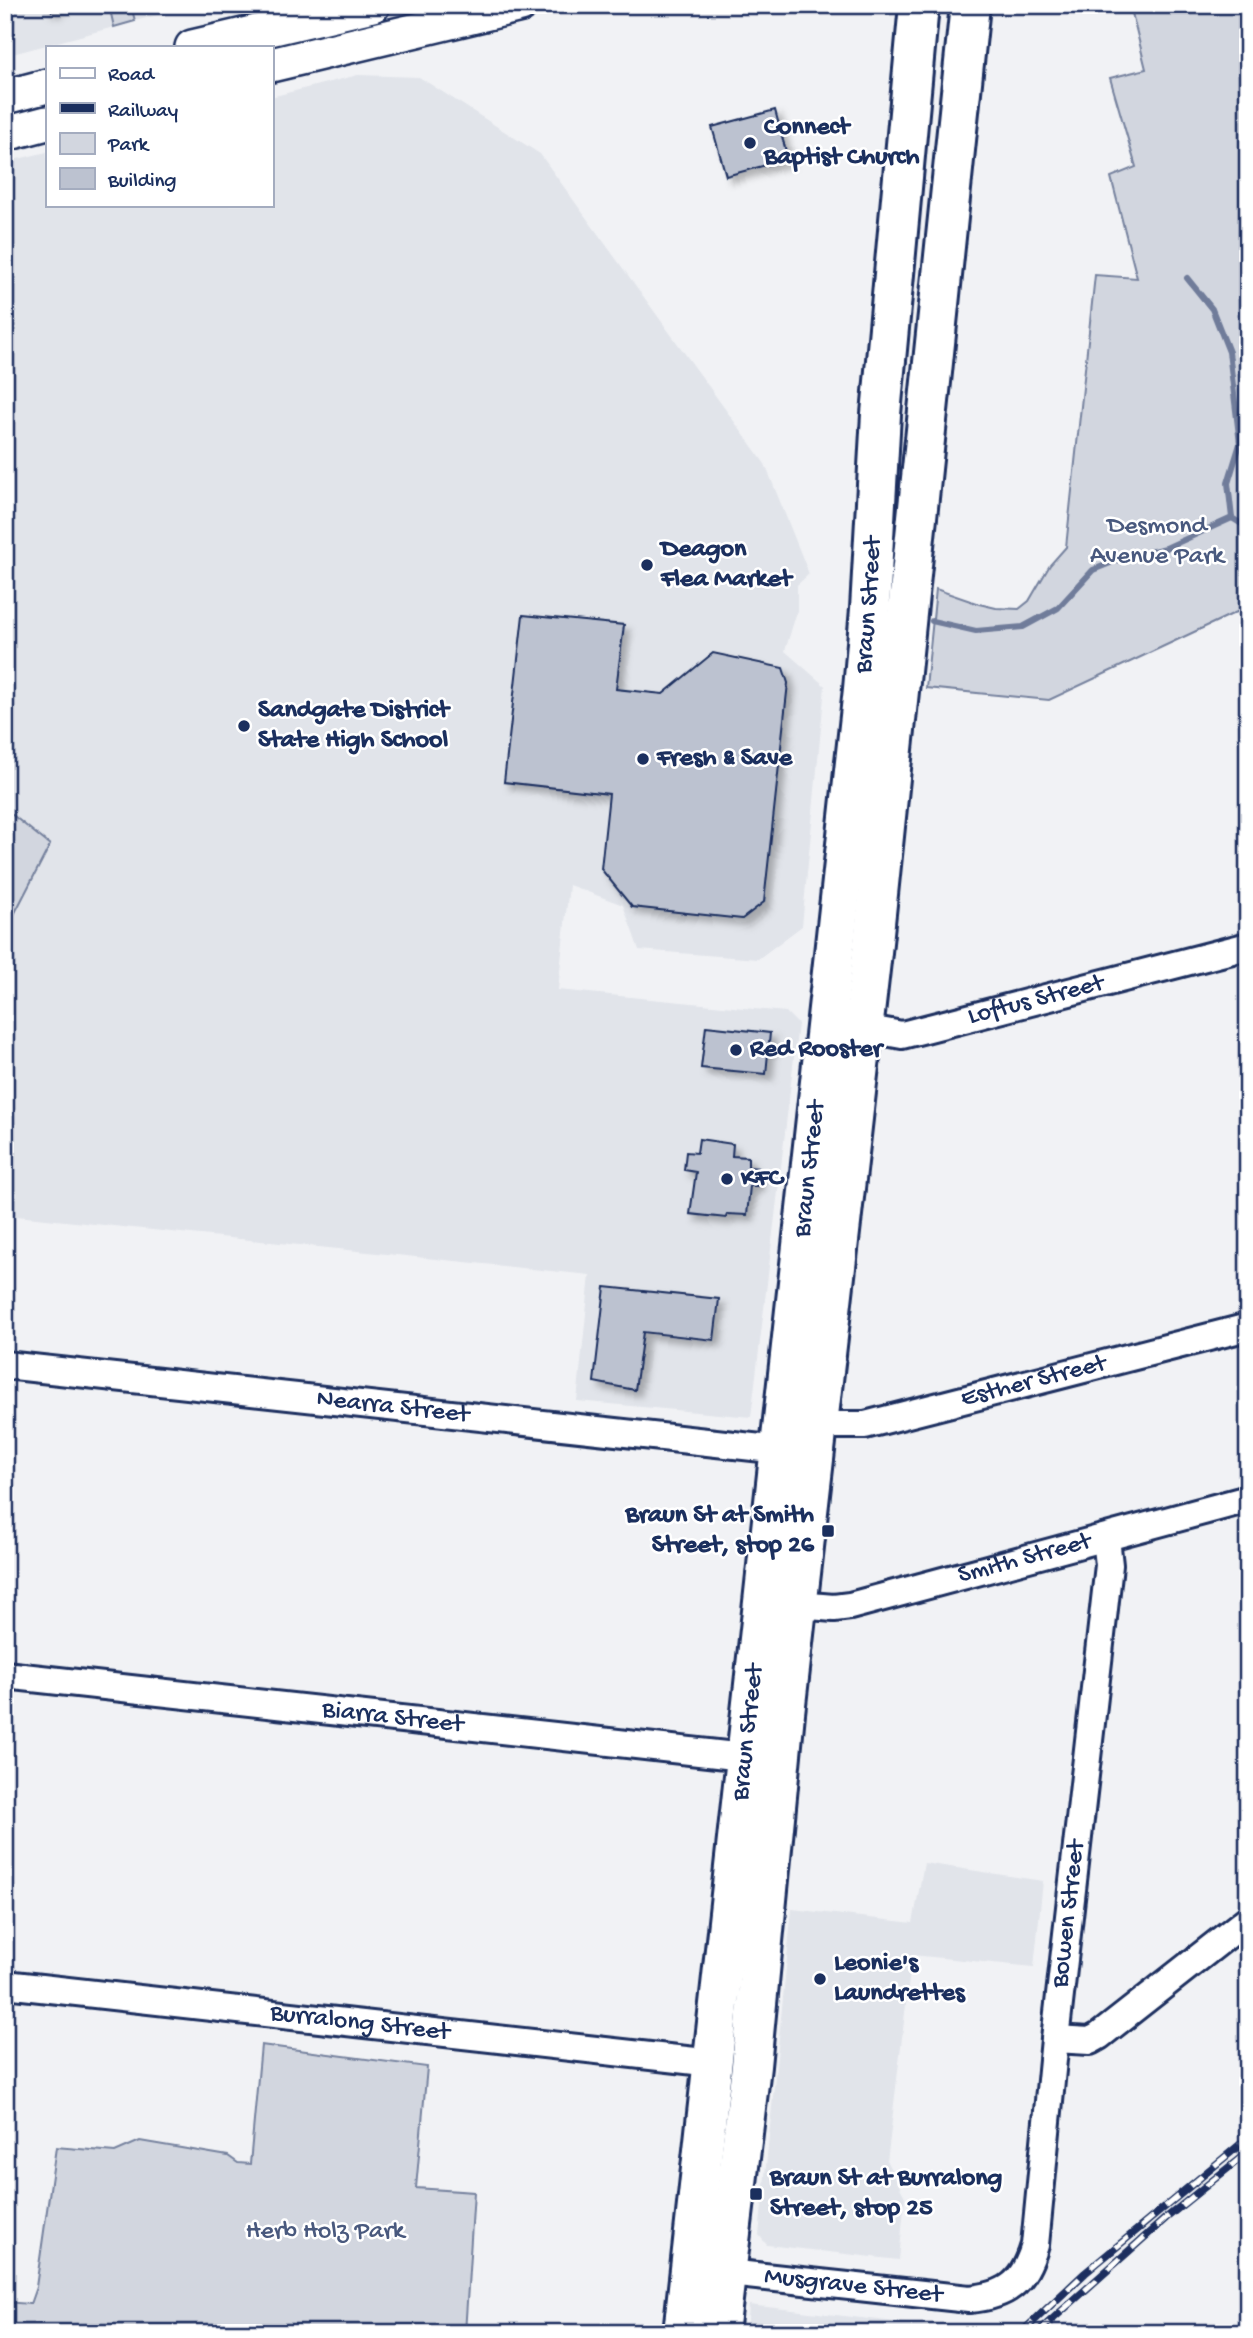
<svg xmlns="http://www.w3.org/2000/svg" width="1253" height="2338" font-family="'Gochi Hand',sans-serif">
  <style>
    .built { fill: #e1e4ea }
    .green { fill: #d2d6df; stroke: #76829e; stroke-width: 2 }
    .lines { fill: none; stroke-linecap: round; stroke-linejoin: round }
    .stream { stroke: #707c9a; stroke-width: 6 }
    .building { fill: #bcc2d0; stroke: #1b2f5e; stroke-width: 2; filter: url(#shadow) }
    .minor-casing { stroke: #1b2f5e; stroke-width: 32 }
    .major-casing { stroke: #1b2f5e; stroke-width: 38 }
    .highway-casing { stroke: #1b2f5e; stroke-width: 44 }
    .minor { stroke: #fff; stroke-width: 26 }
    .major { stroke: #fff; stroke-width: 33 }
    .highway { stroke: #fff; stroke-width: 38 }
    .rail-casing { stroke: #1b2f5e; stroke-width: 8 }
    .rail { stroke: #fff; stroke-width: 5; stroke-dasharray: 16; stroke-linecap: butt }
    .poi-dot { fill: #1b2f5e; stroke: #fff; stroke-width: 2.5 }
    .labels { text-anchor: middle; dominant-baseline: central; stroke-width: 5; stroke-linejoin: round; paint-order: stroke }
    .poi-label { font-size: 26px; font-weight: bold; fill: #1b2f5e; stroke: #fff; text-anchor: start }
    .park-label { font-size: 26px; fill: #49597e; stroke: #fff }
    .street-label { font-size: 26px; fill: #1b2f5e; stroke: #fff }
  </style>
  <defs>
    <filter id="shadow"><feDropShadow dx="6" dy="6" stdDeviation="3.5" flood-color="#0004"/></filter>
  </defs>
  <rect width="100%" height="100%" fill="#f1f2f5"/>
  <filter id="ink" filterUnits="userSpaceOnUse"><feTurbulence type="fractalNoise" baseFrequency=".0143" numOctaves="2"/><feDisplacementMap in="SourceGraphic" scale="14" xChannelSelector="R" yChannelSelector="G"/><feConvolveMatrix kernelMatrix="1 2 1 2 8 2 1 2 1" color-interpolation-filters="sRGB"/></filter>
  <g filter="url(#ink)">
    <g class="built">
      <path d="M 5,5 L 109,5 L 114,27 L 5,56 Z"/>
      <path d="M 131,5 L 196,5 L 135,21 Z"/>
      <path d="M 358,75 L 419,77 L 540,154 L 765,464 L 809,574 L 797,585 L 797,611 L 785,651 L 825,686 L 802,926 L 758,959 L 639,950 L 623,905 L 569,885 L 558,990 L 786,1012 L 798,1024 L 751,1417 L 577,1401 L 590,1275 L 7,1215 L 5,1226 L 5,162 L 47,152 L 47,205 L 271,205 L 271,97 Z"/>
      <path d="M 924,1863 L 1043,1881 L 1034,1967 L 912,1955 L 887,2162 L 905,2197 L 899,2260 L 767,2245 L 759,2235 L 792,1909 L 913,1923 Z"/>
      <path d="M 749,2305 L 990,2333 L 747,2333 Z"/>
    </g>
    <g class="green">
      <path d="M 109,5 L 131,5 L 135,21 L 114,27 Z"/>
      <path d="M 1130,5 L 1248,5 L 1248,614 L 1241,610 L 1049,700 L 926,688 L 936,589 L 979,604 L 996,608 L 1019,609 L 1029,601 L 1050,565 L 1066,547 L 1095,275 L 1137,278 L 1111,177 L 1136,167 L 1110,78 L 1146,69 Z"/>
      <path d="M 5,809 L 50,845 L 5,932 Z"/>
      <path d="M 261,2045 L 427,2067 L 416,2188 L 474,2192 L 465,2333 L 5,2333 L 5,2302 L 30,2304 L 36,2287 L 56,2147 L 115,2152 L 140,2141 L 228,2156 L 238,2163 L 250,2164 Z"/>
    </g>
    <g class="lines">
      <g class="stream">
        <path d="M 1187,278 L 1212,309 L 1229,352 L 1240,444 L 1228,483 L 1232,518 L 1248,528"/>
        <path d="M 932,621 L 976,631 L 1023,627 L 1058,608 L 1093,570 L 1123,558 L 1166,548 L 1232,518"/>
      </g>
    </g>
    <g class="building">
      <path d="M 45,5 L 62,5 L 52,11 L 50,7 L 46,9 Z"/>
      <path d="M 775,110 L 788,159 L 726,176 L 712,127 Z"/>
      <path d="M 523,615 L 624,625 L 616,689 L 663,694 L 713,653 L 783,668 L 788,683 L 764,902 L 742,919 L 632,907 L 601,869 L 609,794 L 504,782 Z"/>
      <path d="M 706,1026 L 770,1033 L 766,1074 L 701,1068 Z"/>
      <path d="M 699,1139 L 733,1144 L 732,1156 L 748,1157 L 748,1167 L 758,1168 L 757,1186 L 750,1186 L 747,1215 L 727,1214 L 726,1218 L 690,1214 L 696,1172 L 684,1170 L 686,1152 L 697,1153 Z"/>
      <path d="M 605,1287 L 719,1299 L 714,1340 L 643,1332 L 635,1390 L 594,1382 Z"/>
    </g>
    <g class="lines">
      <defs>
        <g id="minor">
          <path id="s1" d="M 849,1020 L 863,1028 L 902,1035 L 1248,946"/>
          <path id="s2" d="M 5,1365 L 780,1450"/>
          <path id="s3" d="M 819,1425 L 865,1425 L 1248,1327"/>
          <path id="s4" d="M 798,1605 L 834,1608 L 850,1606 L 1248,1499"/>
          <path id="s5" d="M 5,1675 L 762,1759"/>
          <path id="s6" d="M 5,1984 L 713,2063"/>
          <path d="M 1055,2039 L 1090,2041 L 1099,2036 L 1248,1919"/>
          <path id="s7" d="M 710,2271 L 969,2299 C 1007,2296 1024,2283 1035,2245 L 1055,2039 L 1109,1565 L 1106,1538"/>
        </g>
        <g id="major">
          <path d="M 192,47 L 373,5"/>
          <path d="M 271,65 L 521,5"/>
          <path d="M 5,97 L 47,86"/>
          <path d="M 5,134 L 47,123"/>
        </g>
        <g id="highway">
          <path id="s8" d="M 683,2333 L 863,689 L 870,609 L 881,414 L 919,5"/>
          <path d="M 719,2333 L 751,2066 L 785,1713 L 872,952 L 970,5"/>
        </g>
      </defs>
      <use href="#minor" class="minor-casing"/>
      <use href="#major" class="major-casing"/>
      <use href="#highway" class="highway-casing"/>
      <use href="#minor" class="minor"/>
      <use href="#major" class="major"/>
      <use href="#highway" class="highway"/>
      <defs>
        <g id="rail">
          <path d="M 1021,2333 L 1085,2273 L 1248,2138"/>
          <path d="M 1037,2333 L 1166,2218 L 1248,2152"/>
        </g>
      </defs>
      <use href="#rail" class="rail-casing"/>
      <use href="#rail" class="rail"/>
    </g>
  </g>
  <g class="poi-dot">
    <circle cx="750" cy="143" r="7"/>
    <circle cx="647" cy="565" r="7"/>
    <circle cx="244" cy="726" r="7"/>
    <circle cx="643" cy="759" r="7"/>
    <circle cx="736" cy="1050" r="7"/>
    <circle cx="727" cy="1179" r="7"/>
    <rect x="821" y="1524" width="14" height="14" rx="3.5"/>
    <circle cx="820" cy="1979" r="7"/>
    <rect x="749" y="2187" width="14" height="14" rx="3.5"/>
  </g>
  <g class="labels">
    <g class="poi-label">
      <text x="764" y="128">Connect<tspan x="764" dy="30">Baptist Church</tspan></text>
      <text x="661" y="550">Deagon<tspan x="661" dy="30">Flea Market</tspan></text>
      <text x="258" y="711">Sandgate District<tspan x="258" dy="30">State High School</tspan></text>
      <text x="657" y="759">Fresh &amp; Save</text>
      <text x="750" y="1050">Red Rooster</text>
      <text x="741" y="1179">KFC</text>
      <text x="814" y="1516" text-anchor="end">Braun St at Smith<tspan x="814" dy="30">Street, stop 26</tspan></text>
      <text x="834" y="1964">Leonie's<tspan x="834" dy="30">Laundrettes</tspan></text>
      <text x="770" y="2179">Braun St at Burralong<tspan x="770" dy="30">Street, stop 25</tspan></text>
    </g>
    <g class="park-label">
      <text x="1157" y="527">Desmond<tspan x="1157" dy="30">Avenue Park</tspan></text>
      <text x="325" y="2232">Herb Holz Park</text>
    </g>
    <g class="street-label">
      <text stroke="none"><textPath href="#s8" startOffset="1738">Braun Street</textPath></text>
      <text stroke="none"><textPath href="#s1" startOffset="194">Loftus Street</textPath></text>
      <text stroke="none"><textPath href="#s8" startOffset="1171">Braun Street</textPath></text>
      <text stroke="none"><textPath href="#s3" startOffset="220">Esther Street</textPath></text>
      <text stroke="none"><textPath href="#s2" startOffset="390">Nearra Street</textPath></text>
      <text stroke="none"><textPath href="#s4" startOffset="233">Smith Street</textPath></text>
      <text stroke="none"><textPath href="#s5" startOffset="390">Biarra Street</textPath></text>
      <text stroke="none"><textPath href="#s8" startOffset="604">Braun Street</textPath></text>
      <text stroke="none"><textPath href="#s7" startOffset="686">Bowen Street</textPath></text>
      <text stroke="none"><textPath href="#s6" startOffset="357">Burralong Street</textPath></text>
      <text stroke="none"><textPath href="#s7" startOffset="144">Musgrave Street</textPath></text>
    </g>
  </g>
  <rect width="1253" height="2338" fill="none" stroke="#fff" stroke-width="28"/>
  <rect x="14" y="14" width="1225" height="2310" fill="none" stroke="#1b2f5e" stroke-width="2.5" filter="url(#ink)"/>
  <rect x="46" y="46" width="228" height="161" fill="#ffffff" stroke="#a4acbf" stroke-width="2"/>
  <rect x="60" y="68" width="35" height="10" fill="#ffffff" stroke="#a4acbf" stroke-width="2"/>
  <text x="108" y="80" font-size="21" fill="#1b2f5e">Road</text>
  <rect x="60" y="103" width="35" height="10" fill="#1b2f5e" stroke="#a4acbf" stroke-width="2"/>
  <text x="108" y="116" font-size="21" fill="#1b2f5e">Railway</text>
  <rect x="60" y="133" width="35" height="21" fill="#d2d6df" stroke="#a4acbf" stroke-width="2"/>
  <text x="108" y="150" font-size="21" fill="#1b2f5e">Park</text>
  <rect x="60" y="168" width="35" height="21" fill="#bcc2d0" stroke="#a4acbf" stroke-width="2"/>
  <text x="108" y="186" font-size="21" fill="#1b2f5e">Building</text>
</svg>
